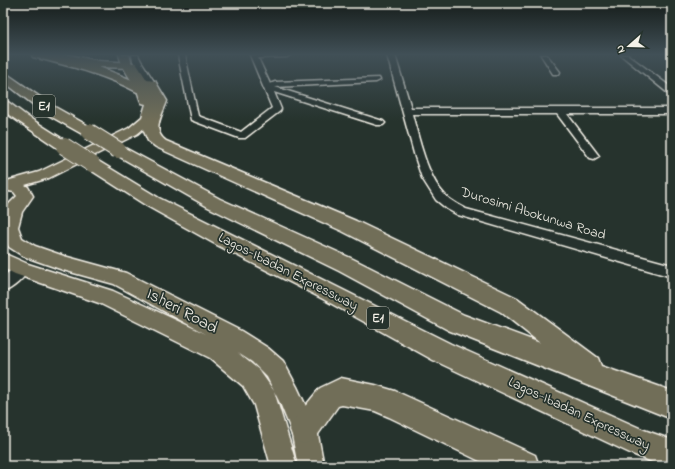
<svg xmlns="http://www.w3.org/2000/svg" width="675" height="469" font-family="'Indie Flower',sans-serif">
  <style>
    .lines { fill: none; stroke-linecap: round; stroke-linejoin: round }
    .minor-casing { stroke: #f4f1e8; stroke-width: 3 }
    .major-casing { stroke: #f4f1e8; stroke-width: 3 }
    .highway-casing { stroke: #f4f1e8; stroke-width: 3 }
    .minor { fill: #26332d; fill-rule: evenodd }
    .major { fill: #716e59; fill-rule: evenodd }
    .highway { fill: #716e59; fill-rule: evenodd }
    .highway-bridge-casing { stroke: #f4f1e8; stroke-width: 18; stroke-linecap: butt }
    .highway-bridge { stroke: #716e59; stroke-width: 16 }
    .labels { text-anchor: middle; dominant-baseline: central; stroke-width: 3.5; stroke-linejoin: round; paint-order: stroke }
    .shield { fill: #26332d; stroke: #b6b8b0; stroke-width: 1 }
    .shield-label { font-size: 13px; font-weight: bold; fill: #f4f1e8 }
    .street-label { font-size: 14px; fill: #f4f1e8; stroke: #26332d }
    .near-street-label { font-size: 17px; fill: #f4f1e8; stroke: #26332d }
  </style>
  <rect width="100%" height="100%" fill="#26332d"/>
  <filter id="ink" filterUnits="userSpaceOnUse"><feTurbulence type="fractalNoise" baseFrequency=".025" numOctaves="2"/><feDisplacementMap in="SourceGraphic" scale="8" xChannelSelector="R" yChannelSelector="G"/><feConvolveMatrix kernelMatrix="1 2 1 2 8 2 1 2 1" color-interpolation-filters="sRGB"/></filter>
  <g filter="url(#ink)">
    <g class="lines">
      <defs>
        <g id="minor">
          <path d="M 132,55 L 138,55 L 141,61 L 155,83 L 154,85 L 148,85 L 133,61 Z"/>
          <path d="M 178,55 L 185,55 L 198,116 L 241,132 L 272,108 L 250,55 L 290,55 L 287,57 L 258,58 L 270,84 L 275,82 L 379,78 L 380,80 L 376,82 L 275,87 L 383,121 L 385,123 L 383,125 L 377,125 L 274,92 L 281,109 L 280,111 L 245,138 L 239,138 L 191,120 Z"/>
          <path d="M 387,55 L 395,55 L 411,108 L 672,108 L 672,114 L 567,114 L 599,156 L 594,159 L 590,158 L 557,114 L 412,114 C 419,138 427,177 445,195 C 451,201 459,205 466,209 L 672,265 L 672,277 L 458,215 L 447,209 L 436,200 L 422,178 L 415,157 Z"/>
          <path d="M 541,55 L 547,55 L 560,72 L 559,74 L 553,74 Z"/>
          <path d="M 621,55 L 628,55 L 672,88 L 672,94 L 669,94 Z"/>
          <path d="M 22,263 L 27,265 L 29,269 C 25,278 12,289 3,292 L 3,277 L 17,265 Z"/>
        </g>
        <path id="major" d="M 119,55 L 129,55 L 133,67 L 145,86 L 147,81 L 155,81 L 156,83 C 156,90 157,96 158,102 C 158,116 147,126 137,134 L 49,178 L 25,185 L 28,187 L 33,196 L 22,212 L 18,227 L 22,238 L 35,246 L 64,256 L 126,273 L 241,331 L 268,348 L 283,361 L 297,387 L 317,430 L 324,466 L 298,466 L 291,430 L 280,403 L 267,377 L 252,362 L 238,353 L 259,370 L 274,391 L 297,466 L 271,466 L 254,405 L 243,386 L 210,358 L 99,303 L 15,274 L 3,268 L 3,253 L 28,264 L 113,291 L 206,334 L 114,284 L 63,270 L 23,256 L 9,247 L 6,242 L 3,231 L 3,210 L 17,196 L 14,192 L 3,190 L 3,182 L 39,172 L 129,128 L 142,117 L 146,104 L 142,103 C 139,99 139,93 136,89 C 130,77 122,68 119,55 Z"/>
        <g id="highway">
          <path d="M 32,55 L 70,55 L 99,61 L 136,63 L 147,80 L 155,81 L 167,101 C 162,116 151,130 166,141 L 356,221 L 517,298 L 598,358 L 601,366 L 672,391 L 672,419 L 448,330 L 339,271 L 208,207 L 113,153 L 111,150 L 113,147 L 118,146 L 123,147 L 220,199 L 353,259 L 464,315 L 540,343 L 501,312 L 342,231 L 156,147 L 148,141 L 143,129 L 155,101 L 153,97 L 146,97 L 143,92 L 137,92 C 104,74 69,66 33,57 ZM 99,67 L 128,68 L 137,82 Z"/>
          <path d="M 3,73 L 7,74 L 53,106 L 94,129 L 96,132 L 94,135 L 89,136 L 84,135 L 43,112 L 3,81 Z"/>
          <path d="M 3,101 L 8,102 L 28,117 L 69,143 L 71,146 L 69,149 L 64,150 L 59,149 L 3,111 Z"/>
          <path d="M 92,159 L 98,161 L 159,198 L 451,344 L 644,430 L 672,440 L 672,466 L 662,466 L 630,453 L 433,360 L 323,299 L 217,245 L 147,206 L 86,167 L 84,164 L 86,161 Z"/>
          <path d="M 341,378 L 375,385 L 395,391 L 535,455 L 539,466 L 490,466 L 389,417 L 375,411 L 342,405 L 338,406 L 314,440 L 304,444 L 294,440 L 290,430 L 294,420 L 320,388 Z"/>
        </g>
      </defs>
      <use href="#minor" class="minor-casing"/>
      <use href="#major" class="major-casing"/>
      <use href="#highway" class="highway-casing"/>
      <use href="#minor" class="minor"/>
      <use href="#major" class="major"/>
      <use href="#highway" class="highway"/>
      <defs>
        <g id="highway-bridge">
          <path d="M 89,132 L 118,150"/>
          <path d="M 64,146 L 92,164"/>
        </g>
      </defs>
      <use href="#highway-bridge" class="highway-bridge-casing"/>
      <use href="#highway-bridge" class="highway-bridge"/>
    </g>
  </g>
  <linearGradient id="sky" x2="0" y2="1"><stop stop-color="#151c19"/><stop offset="0.45" stop-color="#415057"/><stop offset="1" stop-color="#415057" stop-opacity="0"/></linearGradient>
  <rect width="675" height="121" fill="url(#sky)"/>
  <g class="labels">
    <g class="shield">
      <rect x="33" y="95" width="22" height="22" rx="3"/>
      <rect x="367" y="307" width="22" height="22" rx="3"/>
    </g>
    <g class="shield-label">
      <text x="44" y="106">E1</text>
      <text x="378" y="318">E1</text>
    </g>
    <g class="street-label">
      <text transform="translate(533 214) rotate(17)">Durosimi Abokunwa Road</text>
      <text transform="translate(288 272) rotate(27)">Lagos-Ibadan Expressway</text>
      <text transform="translate(579 414) rotate(25)">Lagos-Ibadan Expressway</text>
    </g>
    <g class="near-street-label">
      <text transform="translate(182 311) rotate(28)">Isheri Road</text>
    </g>
  </g>
  <rect width="675" height="469" fill="none" stroke="#26332d" stroke-width="16"/>
  <rect x="8" y="8" width="659" height="453" fill="none" stroke="#f4f1e8" stroke-width="1.5" filter="url(#ink)"/>
  <g transform="translate(629 46) rotate(250)" stroke="#26332d" stroke-width="3" paint-order="stroke">
  <path d="M0-3L7 15L0 10L-7 15Z" fill="#f4f1e8"/>
  <text y="-6" font-size="11" font-weight="bold" text-anchor="middle" fill="#f4f1e8">N</text>
  </g>
</svg>
